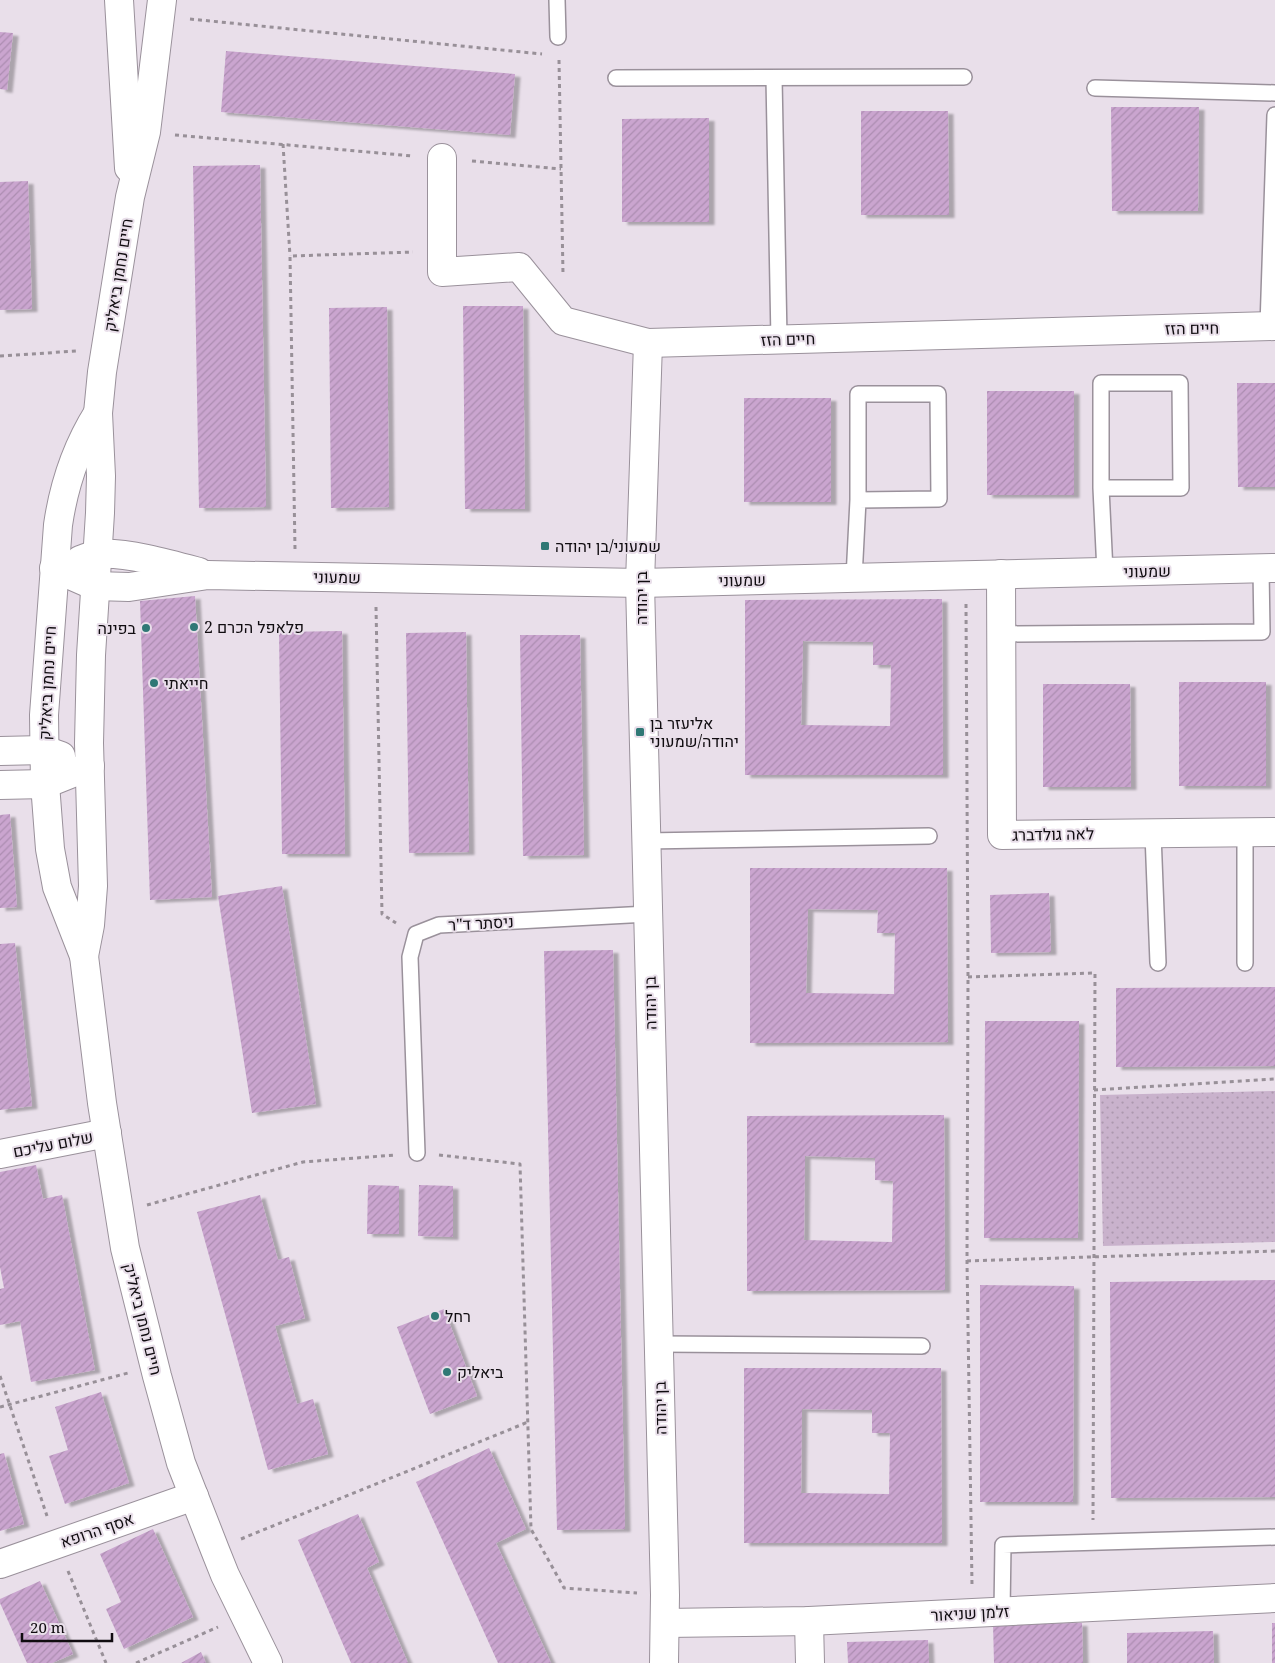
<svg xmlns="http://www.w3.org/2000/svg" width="1275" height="1663" font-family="'Noto Serif',Heebo,serif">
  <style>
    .grass { fill: url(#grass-dots) }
    .building { fill: url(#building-hatch); fill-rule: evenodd; filter: url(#shadow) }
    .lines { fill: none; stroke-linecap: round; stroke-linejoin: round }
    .lane-casing { stroke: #9a919b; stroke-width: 18 }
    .street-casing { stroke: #9a919b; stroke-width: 30 }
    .secondary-casing { stroke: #9a919b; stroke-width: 30 }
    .path { stroke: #989098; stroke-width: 3; stroke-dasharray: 4 4; stroke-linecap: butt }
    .lane { stroke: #fff; stroke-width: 15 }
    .street { stroke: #fff; stroke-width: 28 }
    .secondary { stroke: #fff; stroke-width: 28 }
    .poi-dot { fill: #2f7875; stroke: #e9dfea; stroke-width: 2 }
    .labels { text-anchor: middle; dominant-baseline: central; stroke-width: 4; stroke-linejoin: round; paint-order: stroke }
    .street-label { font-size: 16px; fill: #100c10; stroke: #e9dfea }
    .poi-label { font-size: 16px; fill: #100c10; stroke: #e9dfea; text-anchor: start }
  </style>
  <defs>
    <pattern id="grass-dots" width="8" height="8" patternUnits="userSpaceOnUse" patternTransform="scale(1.25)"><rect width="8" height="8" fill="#c9b2cc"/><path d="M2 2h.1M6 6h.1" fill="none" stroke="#ac98ae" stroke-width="1.8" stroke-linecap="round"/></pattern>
    <pattern id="building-hatch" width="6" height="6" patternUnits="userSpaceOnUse" patternTransform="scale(1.25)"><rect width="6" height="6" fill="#caa5cf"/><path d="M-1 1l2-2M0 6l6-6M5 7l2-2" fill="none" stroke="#ac8db1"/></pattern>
    <filter id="shadow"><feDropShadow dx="5.5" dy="3" stdDeviation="1" flood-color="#0004"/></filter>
  </defs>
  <rect width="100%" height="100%" fill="#e9dfea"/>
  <path class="grass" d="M 1275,1091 L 1275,1242 L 1103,1246 L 1100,1095 Z"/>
  <g class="building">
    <path d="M 0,32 L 13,33 L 7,90 L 0,89 Z"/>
    <path d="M 226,51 L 515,74 L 510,135 L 221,112 Z"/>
    <path d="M 1111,107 L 1199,107 L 1198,211 L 1112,211 Z"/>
    <path d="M 861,111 L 948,111 L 949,215 L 861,215 Z"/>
    <path d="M 709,118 L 709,222 L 622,222 L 622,119 Z"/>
    <path d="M 260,165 L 266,507 L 199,508 L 193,166 Z"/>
    <path d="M 28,181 L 32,309 L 0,310 L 0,182 Z"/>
    <path d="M 463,306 L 523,306 L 525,509 L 465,509 Z"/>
    <path d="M 387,307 L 389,507 L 331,508 L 329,308 Z"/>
    <path d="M 1237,383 L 1275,383 L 1275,487 L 1238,487 Z"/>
    <rect x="987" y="391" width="87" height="104"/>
    <rect x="744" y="398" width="87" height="104"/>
    <path d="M 195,596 L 212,897 L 150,900 L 140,601 Z"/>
    <path d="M 942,599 L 943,775 L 745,775 L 745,600 ZM 803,641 L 873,642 L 873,665 L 891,665 L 890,726 L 801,725 Z"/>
    <path d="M 342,631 L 345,854 L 282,854 L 279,632 Z"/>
    <path d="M 466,632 L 469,852 L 409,853 L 406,633 Z"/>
    <path d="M 520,635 L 580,635 L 584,855 L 523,856 Z"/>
    <rect x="1179" y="682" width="87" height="104"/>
    <path d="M 1043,684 L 1130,684 L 1131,787 L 1043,787 Z"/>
    <path d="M 10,814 L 17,907 L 0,908 L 0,815 Z"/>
    <path d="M 750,868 L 947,868 L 948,1042 L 750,1043 ZM 808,909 L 878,910 L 877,933 L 895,933 L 894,994 L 806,993 Z"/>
    <path d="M 282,886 L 316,1104 L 252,1113 L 218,896 Z"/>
    <path d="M 1049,893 L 1051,952 L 991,953 L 990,895 Z"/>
    <path d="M 15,943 L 32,1106 L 0,1110 L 0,944 Z"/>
    <path d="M 613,950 L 625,1529 L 557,1530 L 544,951 Z"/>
    <path d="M 1275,987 L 1275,1066 L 1116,1067 L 1116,988 Z"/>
    <path d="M 985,1021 L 1079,1021 L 1078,1238 L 984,1238 Z"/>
    <path d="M 944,1115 L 945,1290 L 747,1291 L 747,1116 ZM 805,1156 L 875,1158 L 875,1180 L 893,1181 L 892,1242 L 804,1240 Z"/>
    <path d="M 36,1165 L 43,1199 L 62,1195 L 95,1370 L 31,1382 L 20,1321 L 0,1325 L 0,1289 L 4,1288 L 0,1267 L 0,1172 Z"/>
    <path d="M 368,1185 L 399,1186 L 399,1234 L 367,1234 Z"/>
    <path d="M 419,1185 L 453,1186 L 453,1237 L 418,1236 Z"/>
    <path d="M 260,1195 L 278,1260 L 289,1257 L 305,1318 L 275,1326 L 297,1404 L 313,1399 L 328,1454 L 268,1470 L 197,1212 Z"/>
    <path d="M 1275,1280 L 1275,1497 L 1111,1498 L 1110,1282 Z"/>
    <path d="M 980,1285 L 1074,1286 L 1073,1502 L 980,1502 Z"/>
    <path d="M 444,1309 L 477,1396 L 430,1414 L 397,1327 Z"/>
    <path d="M 744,1368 L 941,1368 L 942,1543 L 744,1543 ZM 802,1409 L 872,1410 L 872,1433 L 890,1433 L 889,1494 L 801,1493 Z"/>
    <path d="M 101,1392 L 129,1483 L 65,1504 L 49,1456 L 68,1450 L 55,1407 Z"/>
    <path d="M 489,1448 L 526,1529 L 496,1543 L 551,1663 L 498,1663 L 416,1482 Z"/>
    <path d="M 4,1453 L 24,1524 L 0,1531 L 0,1454 Z"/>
    <path d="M 358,1514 L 379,1562 L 367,1568 L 408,1663 L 351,1663 L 298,1540 Z"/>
    <path d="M 153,1529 L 193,1617 L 124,1649 L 106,1609 L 121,1602 L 100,1554 Z"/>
    <path d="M 40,1581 L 73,1654 L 52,1663 L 27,1663 L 0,1603 L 0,1599 Z"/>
    <path d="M 1082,1623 L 1083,1663 L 994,1663 L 993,1624 Z"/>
    <rect x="1272" y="1623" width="3" height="40"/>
    <path d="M 1213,1631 L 1214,1663 L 1127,1663 L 1127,1633 Z"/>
    <path d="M 928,1640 L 929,1663 L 848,1663 L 847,1642 Z"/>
    <path d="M 201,1652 L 206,1663 L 181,1663 Z"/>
  </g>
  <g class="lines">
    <defs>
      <g id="lane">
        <path d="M 557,0 L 558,37"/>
        <path d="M 616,78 L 964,77"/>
        <path d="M 774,78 L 779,339"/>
        <path d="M 1095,88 L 1275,93"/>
        <path d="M 1268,326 L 1275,115"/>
        <path d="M 1101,488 L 1181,488 L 1180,383 L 1101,383 L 1101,488 L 1105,572"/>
        <path d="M 854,578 L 858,500 L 858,394 L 938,394 L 939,499 L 858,500"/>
        <path d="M 1001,634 L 1262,632 L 1261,569"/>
        <path d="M 1153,834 L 1158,963"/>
        <path d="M 646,841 L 929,836"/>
        <path d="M 1245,963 L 1245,833"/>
        <path d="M 417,1153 L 410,957 L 416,934 L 439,925 L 648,914"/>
        <path d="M 659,1344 L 922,1346"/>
        <path d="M 1002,1611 L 1003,1545 L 1275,1537"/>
      </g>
      <g id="street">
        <path d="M 442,158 L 442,272 L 519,267 L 563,321 L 648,343 L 1275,326"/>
        <path d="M 648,343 L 640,583 L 665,1595 L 664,1663"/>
        <path d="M 1001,574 L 1002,835 L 1275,832"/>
        <path d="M 0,1154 L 107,1133"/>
        <path d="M 0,1564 L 194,1496"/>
        <path d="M 809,1621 L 810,1663"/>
        <path d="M 665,1623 L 809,1621 L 1275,1598"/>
      </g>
      <g id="secondary">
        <path d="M 119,0 L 129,168"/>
        <path d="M 98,413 C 76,448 64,484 58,525 L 44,715 L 45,784 L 50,849 L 57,887 L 84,956 L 102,1103 L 125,1248 L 157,1376 L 181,1463 L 215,1550 L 225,1575 L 268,1663"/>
        <path d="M 80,560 C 86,558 92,555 98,554 C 128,552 170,564 199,572"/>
        <path d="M 54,568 L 95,586 L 129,587 L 208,575 L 640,583 L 1275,568"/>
        <path d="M 0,751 L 44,750 L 61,756"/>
        <path d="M 0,785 L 45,784 L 90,766"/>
        <path d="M 84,956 L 90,925 L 93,886 L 89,743 L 91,655 L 100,513 L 101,476 L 98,413 L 102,372 L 130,197 L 146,132 L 162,0"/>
      </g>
    </defs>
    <use href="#lane" class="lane-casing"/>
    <use href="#street" class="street-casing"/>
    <use href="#secondary" class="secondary-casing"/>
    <g class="path">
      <path d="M 190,19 L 542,54"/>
      <path d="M 559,60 L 563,274"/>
      <path d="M 175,135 L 413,156"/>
      <path d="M 283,144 L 290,256"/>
      <path d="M 472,161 L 561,169"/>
      <path d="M 0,356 L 77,351"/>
      <path d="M 295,549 L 290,256 L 413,252"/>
      <path d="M 966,604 L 968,977 L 967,1261 L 972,1585"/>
      <path d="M 376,607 L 382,914 L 396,923"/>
      <path d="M 968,977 L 1095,973 L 1093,1520"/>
      <path d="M 1094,1090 L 1275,1079"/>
      <path d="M 439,1155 L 520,1164 L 531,1529 L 564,1588 L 637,1593"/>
      <path d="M 147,1205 L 303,1162 L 395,1155"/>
      <path d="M 967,1261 L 1275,1251"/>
      <path d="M 0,1376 L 47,1516"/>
      <path d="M 0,1407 L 128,1373"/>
      <path d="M 241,1539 L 528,1422"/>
      <path d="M 68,1571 L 106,1663"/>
      <path d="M 136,1663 L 218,1627"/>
    </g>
    <use href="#lane" class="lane"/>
    <use href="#street" class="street"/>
    <use href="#secondary" class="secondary"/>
  </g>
  <g class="poi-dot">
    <rect x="540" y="541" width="10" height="10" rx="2.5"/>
    <circle cx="194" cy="627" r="5"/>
    <circle cx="146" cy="628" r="5"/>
    <circle cx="154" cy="683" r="5"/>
    <rect x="635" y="727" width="10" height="10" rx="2.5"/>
    <circle cx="435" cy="1316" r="5"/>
    <circle cx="447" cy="1372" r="5"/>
  </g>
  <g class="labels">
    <g class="street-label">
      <text transform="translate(118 275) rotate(-81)">חיים נחמן ביאליק</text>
      <text transform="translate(1192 328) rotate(-1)">חיים הזז</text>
      <text transform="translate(788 339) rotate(-2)">חיים הזז</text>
      <text transform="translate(1147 571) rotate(-1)">שמעוני</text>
      <text transform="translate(337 577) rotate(1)">שמעוני</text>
      <text transform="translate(742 580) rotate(-1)">שמעוני</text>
      <text transform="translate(641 598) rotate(-90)">בן יהודה</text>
      <text transform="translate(47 683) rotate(-87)">חיים נחמן ביאליק</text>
      <text transform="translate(1053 834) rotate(-1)">לאה גולדברג</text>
      <text transform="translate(481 923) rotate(-3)">ניסתר ד"ר</text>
      <text transform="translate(650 1003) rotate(-91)">בן יהודה</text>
      <text transform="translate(53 1144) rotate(-11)">שלום עליכם</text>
      <text transform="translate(143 1319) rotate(76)">חיים נחמן ביאליק</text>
      <text transform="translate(660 1408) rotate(-91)">בן יהודה</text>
      <text transform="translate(97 1530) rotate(-19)">אסף הרופא</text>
      <text transform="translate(970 1613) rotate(-3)">זלמן שניאור</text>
    </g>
    <g class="poi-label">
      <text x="555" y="546">שמעוני/בן יהודה</text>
      <text x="204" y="627">פלאפל הכרם 2</text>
      <text x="136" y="628" text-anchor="end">בפינה</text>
      <text x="164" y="683">חייאתי</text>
      <text x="650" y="723">אליעזר בן<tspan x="650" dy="18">יהודה/שמעוני</tspan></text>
      <text x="445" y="1316">רחל</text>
      <text x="457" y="1372">ביאליק</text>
    </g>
  </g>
  <path d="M22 1633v8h90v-8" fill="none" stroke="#100c10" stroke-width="2.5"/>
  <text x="30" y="1633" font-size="15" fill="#100c10" stroke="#e9dfea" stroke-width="4" paint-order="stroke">20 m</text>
</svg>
